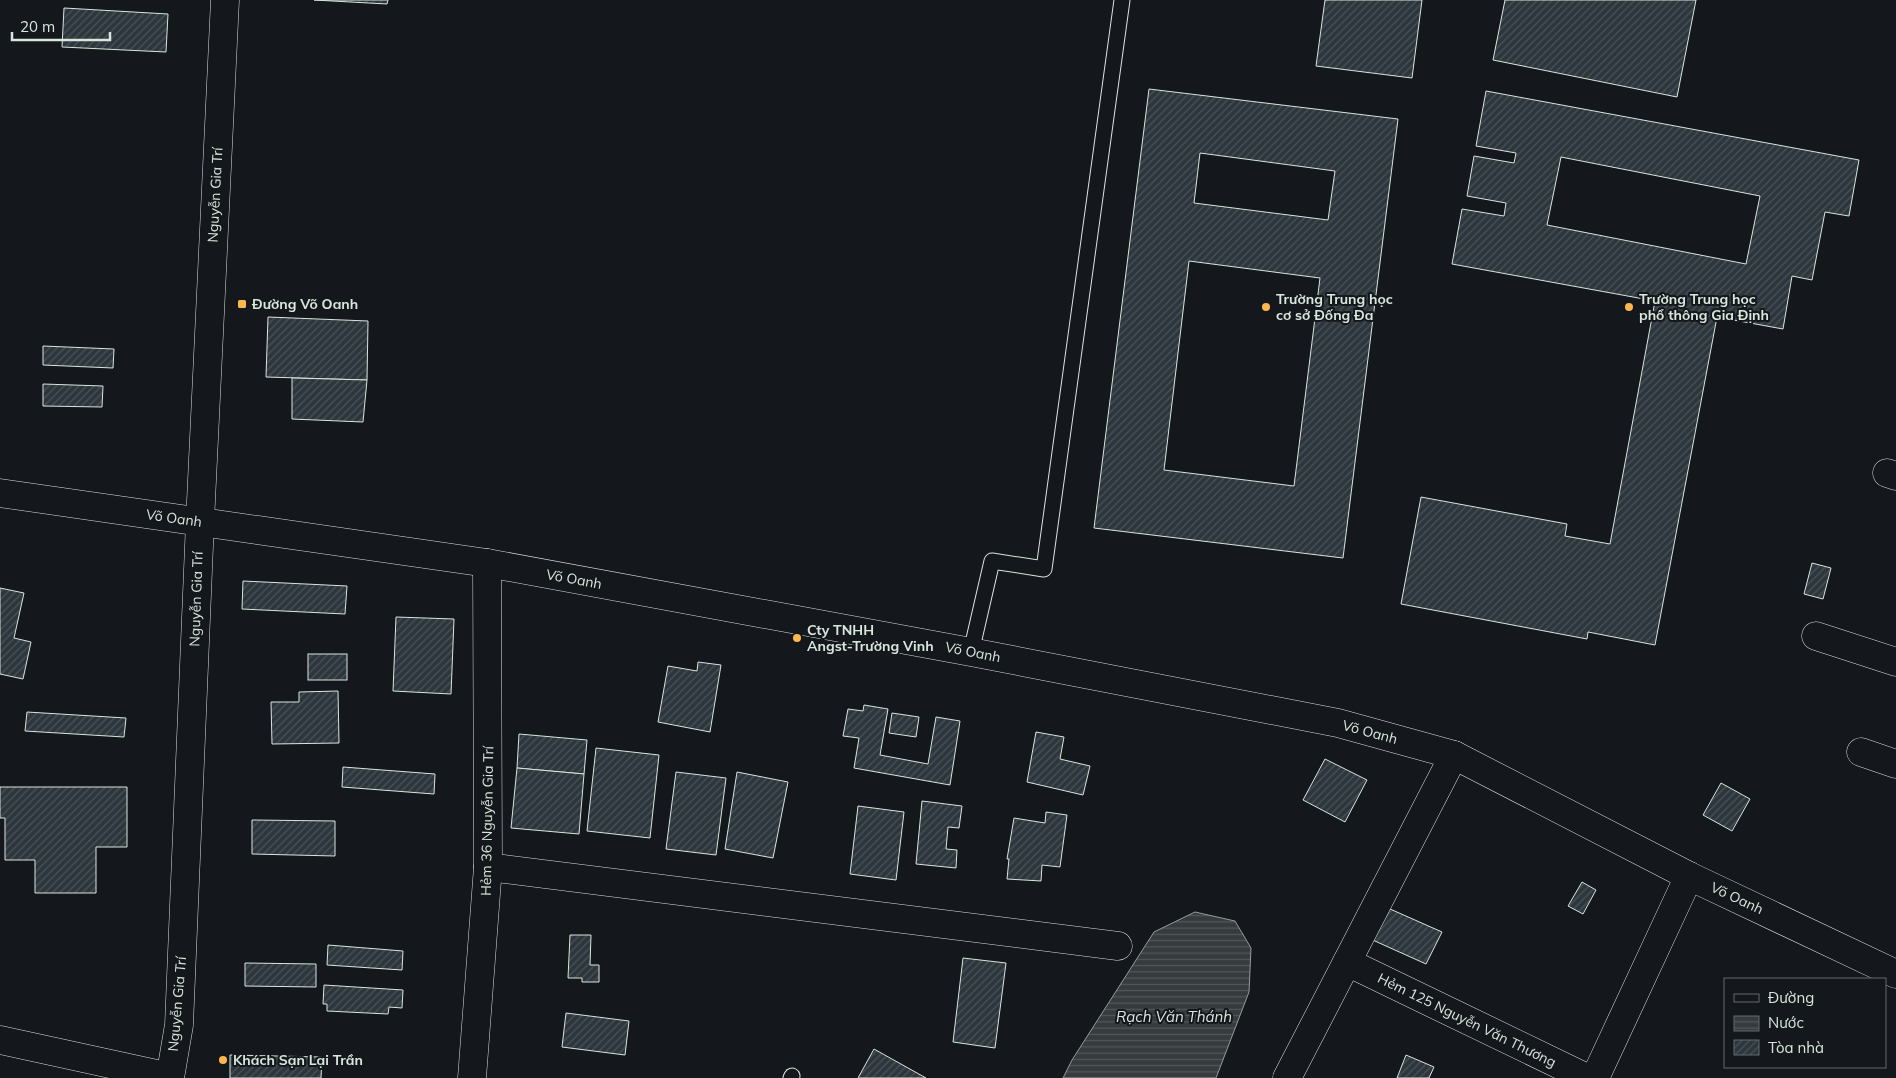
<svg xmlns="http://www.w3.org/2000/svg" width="1896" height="1078" font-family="Mulish,sans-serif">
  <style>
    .water { fill: url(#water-rules); stroke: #939e99 }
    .building { fill: url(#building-hatch); stroke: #d8e6dc; fill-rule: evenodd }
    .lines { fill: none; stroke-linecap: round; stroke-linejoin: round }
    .lane-casing { stroke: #d8e6dc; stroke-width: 17 }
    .street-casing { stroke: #d8e6dc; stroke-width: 29 }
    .secondary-casing { stroke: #d8e6dc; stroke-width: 29 }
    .lane { stroke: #14181c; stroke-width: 15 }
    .street { stroke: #14181c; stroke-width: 28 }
    .secondary { stroke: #14181c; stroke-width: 28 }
    .poi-dot { fill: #ffb74d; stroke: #14181c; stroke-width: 2 }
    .labels { text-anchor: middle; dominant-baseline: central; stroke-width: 4; stroke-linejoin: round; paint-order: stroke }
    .street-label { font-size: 14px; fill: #d8e6dc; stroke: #14181c }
    .poi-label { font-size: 14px; font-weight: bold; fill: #d8e6dc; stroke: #14181c; text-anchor: start }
    .water-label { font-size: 15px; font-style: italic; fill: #d8e6dc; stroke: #14181c }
  </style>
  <defs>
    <pattern id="water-rules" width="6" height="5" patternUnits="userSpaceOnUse" patternTransform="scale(1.25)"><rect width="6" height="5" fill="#363b3e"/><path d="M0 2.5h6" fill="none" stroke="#525759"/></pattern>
    <pattern id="building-hatch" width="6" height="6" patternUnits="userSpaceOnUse" patternTransform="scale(1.25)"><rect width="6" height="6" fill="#2c363c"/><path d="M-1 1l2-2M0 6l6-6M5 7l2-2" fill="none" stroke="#4a5358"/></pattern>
  </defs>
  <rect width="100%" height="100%" fill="#14181c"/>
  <path class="water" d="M 1195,912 L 1235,921 L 1251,948 L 1249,992 L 1216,1078 L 1063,1078 L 1072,1060 L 1154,932 Z"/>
  <g class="building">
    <path d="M 314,0 L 388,0 L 387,4 Z"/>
    <path d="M 1325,0 L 1422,0 L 1412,78 L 1316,66 Z"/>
    <path d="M 1505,0 L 1696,0 L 1677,97 L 1493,60 Z"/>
    <path d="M 64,8 L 168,14 L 166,52 L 62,47 Z"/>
    <path d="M 1149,89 L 1398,119 L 1343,558 L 1094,528 ZM 1200,153 L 1335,171 L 1328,220 L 1194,203 ZM 1189,261 L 1320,278 L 1294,486 L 1164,470 Z"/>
    <path d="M 1486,91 L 1859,160 L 1849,216 L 1825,212 L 1812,280 L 1792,276 L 1783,329 L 1717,317 L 1655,645 L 1588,632 L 1587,639 L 1401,604 L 1421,497 L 1567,524 L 1565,536 L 1610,544 L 1655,301 L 1452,264 L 1462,209 L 1504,216 L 1506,203 L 1467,196 L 1474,156 L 1514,163 L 1516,153 L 1476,146 ZM 1561,157 L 1760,196 L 1746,264 L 1547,225 Z"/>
    <path d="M 268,317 L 368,321 L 367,380 L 266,377 Z"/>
    <path d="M 43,346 L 114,349 L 113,368 L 43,365 Z"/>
    <path d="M 292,378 L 367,380 L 363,422 L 292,419 Z"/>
    <path d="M 43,384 L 103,386 L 102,407 L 43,406 Z"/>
    <path d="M 1812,563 L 1831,568 L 1823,599 L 1804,594 Z"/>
    <path d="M 243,581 L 347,586 L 345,614 L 242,609 Z"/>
    <path d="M 0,588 L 24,593 L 14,638 L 31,642 L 23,679 L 0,674 Z"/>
    <path d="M 396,617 L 454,619 L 451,694 L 393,691 Z"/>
    <rect x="308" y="654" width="39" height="26"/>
    <path d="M 698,662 L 721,665 L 710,732 L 658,722 L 668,666 L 697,671 Z"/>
    <path d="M 338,691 L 339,743 L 272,744 L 271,702 L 299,702 L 299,692 Z"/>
    <path d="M 864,705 L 888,709 L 880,755 L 928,764 L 936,717 L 960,721 L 950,785 L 854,768 L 859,738 L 843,736 L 848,709 L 863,711 Z"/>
    <path d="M 27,712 L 126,718 L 124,737 L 25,731 Z"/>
    <path d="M 892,713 L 919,717 L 916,737 L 889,733 Z"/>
    <path d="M 1036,732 L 1064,737 L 1060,759 L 1090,766 L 1083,795 L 1027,782 Z"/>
    <path d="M 519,734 L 587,740 L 584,774 L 517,768 Z"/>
    <path d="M 596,748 L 659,755 L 650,838 L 587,831 Z"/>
    <path d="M 1325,759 L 1367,780 L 1345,822 L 1303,800 Z"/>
    <path d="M 343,767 L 435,774 L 434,794 L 342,787 Z"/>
    <path d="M 517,768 L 584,774 L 579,834 L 511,828 Z"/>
    <path d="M 676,772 L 726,778 L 716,855 L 666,849 Z"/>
    <path d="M 737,772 L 788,782 L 773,858 L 725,849 Z"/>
    <path d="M 1721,783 L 1750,799 L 1732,831 L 1703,815 Z"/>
    <path d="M 0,787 L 127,787 L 127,847 L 96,847 L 96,893 L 35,893 L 35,860 L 5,860 L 5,818 L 0,818 Z"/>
    <path d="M 922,801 L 962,806 L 959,828 L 948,827 L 946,849 L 957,850 L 956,868 L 916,864 Z"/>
    <path d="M 858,806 L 904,812 L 896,880 L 850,874 Z"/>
    <path d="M 1046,812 L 1067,815 L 1060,867 L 1042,865 L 1041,881 L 1007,879 L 1009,859 L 1007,859 L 1014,818 L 1045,823 Z"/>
    <path d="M 252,820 L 335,821 L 335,856 L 252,854 Z"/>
    <path d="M 1582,882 L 1596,890 L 1583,914 L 1568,906 Z"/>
    <path d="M 1381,905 L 1442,932 L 1426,964 L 1366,937 Z"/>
    <path d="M 570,935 L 591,935 L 590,965 L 599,965 L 599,982 L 582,982 L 582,978 L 568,978 Z"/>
    <path d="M 328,945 L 403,951 L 402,970 L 327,965 Z"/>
    <path d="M 963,958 L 1006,963 L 995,1048 L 953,1042 Z"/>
    <path d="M 245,963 L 316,964 L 316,987 L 245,986 Z"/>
    <path d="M 324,985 L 403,990 L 402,1008 L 389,1007 L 388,1014 L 327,1011 L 327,1004 L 323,1004 Z"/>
    <path d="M 566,1013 L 629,1021 L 625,1055 L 562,1047 Z"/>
    <path d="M 874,1049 L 926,1078 L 858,1078 Z"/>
    <path d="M 230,1055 L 322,1057 L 321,1078 L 230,1078 Z"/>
    <path d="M 1406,1055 L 1434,1067 L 1429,1078 L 1397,1078 Z"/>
  </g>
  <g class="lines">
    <defs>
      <g id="lane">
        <path d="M 971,652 L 992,561 L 1044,569 L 1122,0"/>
        <path d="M 791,1078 L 792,1076"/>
      </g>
      <g id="street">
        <path d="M 1887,473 L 1896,476"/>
        <path d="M 1816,636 L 1896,662"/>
        <path d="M 1861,752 L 1896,764"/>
        <path d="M 488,867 L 1118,946"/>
        <path d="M 1347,962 L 1587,1078"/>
        <path d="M 0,1040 L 170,1077"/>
        <path d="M 472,1078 L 488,867 L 487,563"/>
        <path d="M 1287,1078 L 1454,755"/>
        <path d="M 1595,1078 L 1689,876"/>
      </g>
      <g id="secondary">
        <path d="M 0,493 L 487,563 L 971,652 L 1338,723 L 1454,755 L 1689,876 L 1896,974"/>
        <path d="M 170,1078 L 179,1025 L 200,522 L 225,0"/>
      </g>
    </defs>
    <use href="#lane" class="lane-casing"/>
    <use href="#street" class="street-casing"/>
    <use href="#secondary" class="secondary-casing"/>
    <use href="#lane" class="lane"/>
    <use href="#street" class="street"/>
    <use href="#secondary" class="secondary"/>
  </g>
  <g class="poi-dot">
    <rect x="237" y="299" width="10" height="10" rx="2.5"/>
    <circle cx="1266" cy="307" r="5"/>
    <circle cx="1629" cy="307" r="5"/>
    <circle cx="797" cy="638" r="5"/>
    <circle cx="223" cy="1060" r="5"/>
  </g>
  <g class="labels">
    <g class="street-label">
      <text transform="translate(215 195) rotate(-87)">Nguyễn Gia Trí</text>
      <text transform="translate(174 518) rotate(8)">Võ Oanh</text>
      <text transform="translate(574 579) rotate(10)">Võ Oanh</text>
      <text transform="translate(196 599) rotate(-88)">Nguyễn Gia Trí</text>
      <text transform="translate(973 652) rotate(11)">Võ Oanh</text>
      <text transform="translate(1370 732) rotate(15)">Võ Oanh</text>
      <text transform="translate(487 821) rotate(-89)">Hẻm 36 Nguyễn Gia Trí</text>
      <text transform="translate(1737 898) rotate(25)">Võ Oanh</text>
      <text transform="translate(177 1004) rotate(-85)">Nguyễn Gia Trí</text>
      <text transform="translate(1467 1020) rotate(26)">Hẻm 125 Nguyễn Văn Thương</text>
    </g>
    <g class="poi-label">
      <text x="1276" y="299">Trường Trung học<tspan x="1276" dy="16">cơ sở Đống Đa</tspan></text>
      <text x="1639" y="299">Trường Trung học<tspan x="1639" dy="16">phổ thông Gia Định</tspan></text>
      <text x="252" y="304">Đường Võ Oanh</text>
      <text x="807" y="630">Cty TNHH<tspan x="807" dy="16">Angst-Trường Vinh</tspan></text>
      <text x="233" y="1060">Khách Sạn Lại Trần</text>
    </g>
    <g class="water-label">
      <text x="1174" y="1016">Rạch Văn Thánh</text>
    </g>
  </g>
  <rect x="1724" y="978" width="162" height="90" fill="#14181c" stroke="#626a69"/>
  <rect x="1734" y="994" width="25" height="8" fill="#14181c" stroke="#626a69"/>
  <text x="1768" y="1003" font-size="15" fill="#d8e6dc">Đường</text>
  <rect x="1734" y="1016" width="25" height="15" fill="url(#water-rules)" stroke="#626a69"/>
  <text x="1768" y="1028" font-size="15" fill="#d8e6dc">Nước</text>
  <rect x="1734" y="1040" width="25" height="15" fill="url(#building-hatch)" stroke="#626a69"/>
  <text x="1768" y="1053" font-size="15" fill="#d8e6dc">Tòa nhà</text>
  <path d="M12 32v8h98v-8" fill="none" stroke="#d8e6dc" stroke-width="2.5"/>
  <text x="20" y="32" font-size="15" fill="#d8e6dc" stroke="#14181c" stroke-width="4" paint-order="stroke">20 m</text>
</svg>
